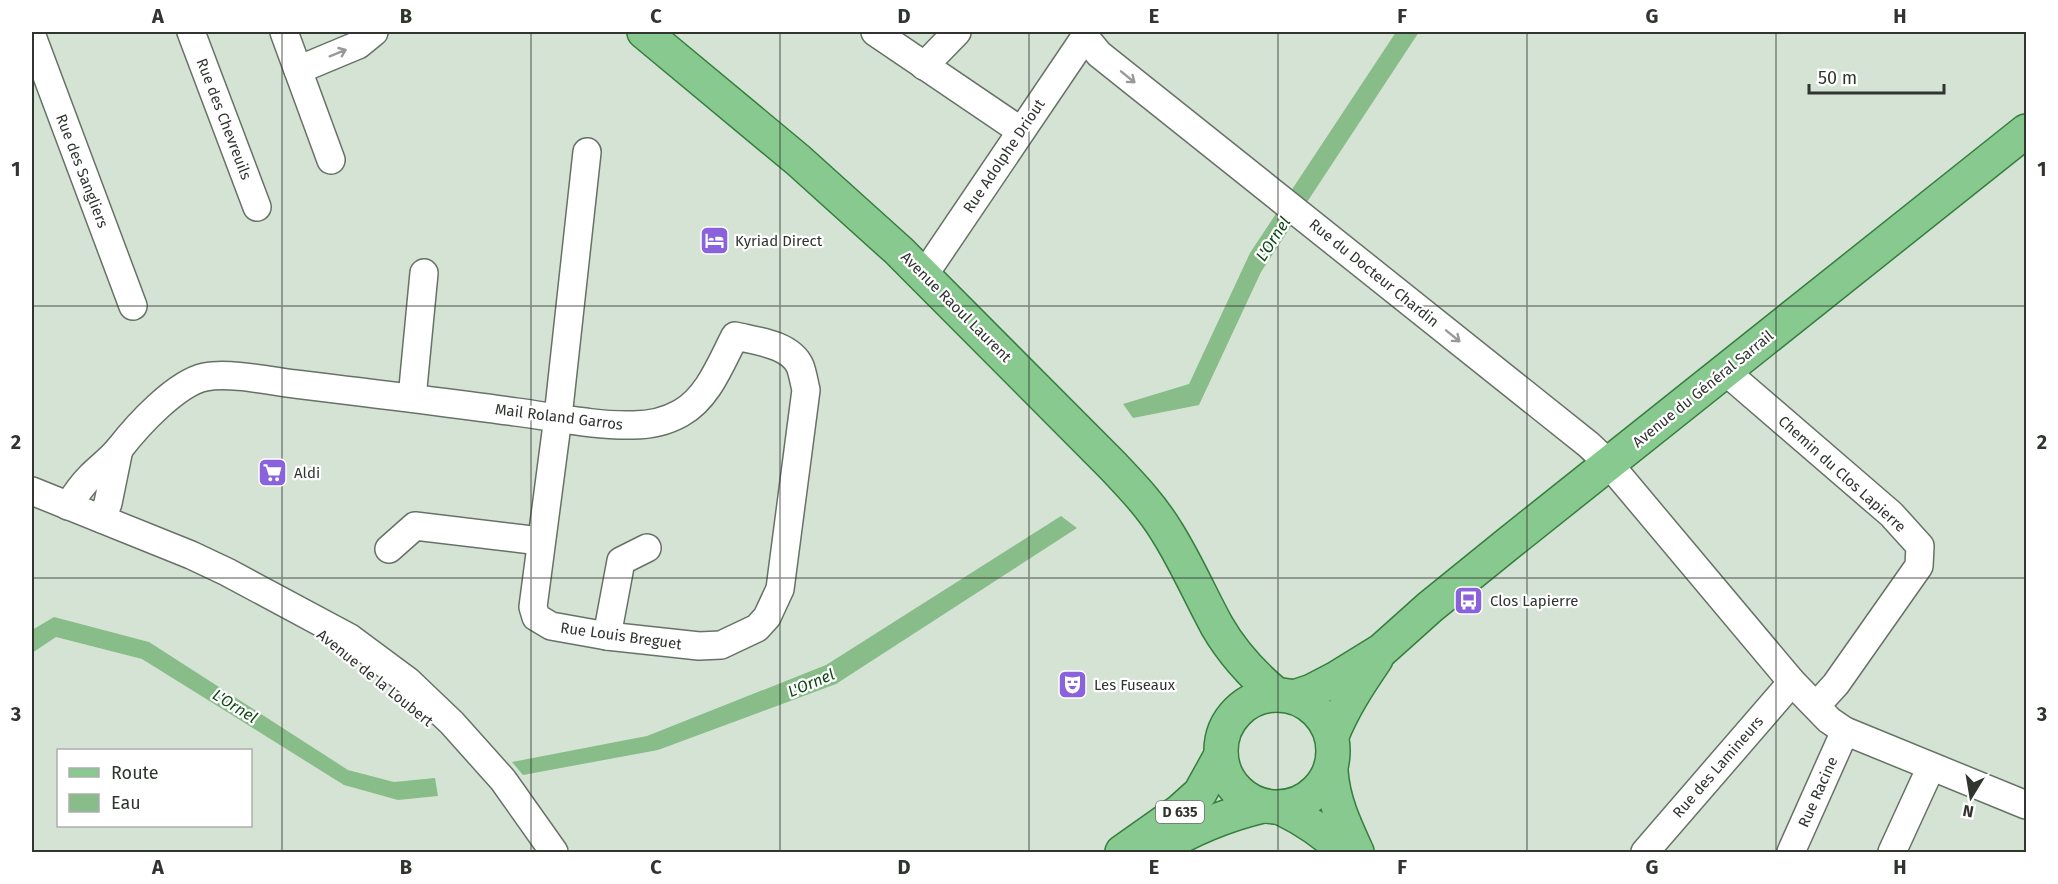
<svg xmlns="http://www.w3.org/2000/svg" width="2058" height="884" font-family="'Fira Sans',sans-serif">
  <style>
    .water { fill: #88bd89 }
    .lines { fill: none; stroke-linecap: round; stroke-linejoin: round }
    .minor-casing { stroke: #667266; stroke-width: 30 }
    .major-casing { stroke: #357e3d; stroke-width: 36 }
    .minor { stroke: #fff; stroke-width: 27 }
    .major { stroke: #87c98f; stroke-width: 33 }
    .oneway { stroke: #989a98 }
    .grid { fill: none; stroke: #303530; stroke-width: 1.5; stroke-opacity: 0.55 }
    .labels { text-anchor: middle; dominant-baseline: central; stroke-width: 4.5; stroke-linejoin: round; paint-order: stroke }
    .shield { fill: #fff; stroke: #6e726e; stroke-width: 1.5 }
    .shield-label { font-size: 14px; font-weight: bold; fill: #303530 }
    .street-label { font-size: 15px; fill: #303530; stroke: #fff }
    .poi-label { font-size: 15px; fill: #303530; stroke: #fff; text-anchor: start }
    .water-label { font-size: 16px; font-style: italic; fill: #0f4817; stroke: #fff }
    .neatline { fill: none; stroke: #303530; stroke-width: 2 }
    .grid-label { font-size: 20px; text-anchor: middle; font-weight: bold; fill: #303530 }
  </style>
  <rect width="100%" height="100%" fill="#d5e3d5"/>
  <g class="water">
    <path d="M 1396,32 L 1419,32 L 1261,272 L 1199,405 L 1133,418 L 1123,404 L 1189,384 L 1250,253 Z"/>
    <path d="M 1061,516 L 1077,528 L 836,684 L 658,750 L 523,775 L 512,762 L 647,736 L 826,665 Z"/>
    <path d="M 54,617 L 149,642 L 348,770 L 394,782 L 435,778 L 438,796 L 398,800 L 344,785 L 142,659 L 56,637 L 32,653 L 32,630 Z"/>
  </g>
  <g class="lines">
    <defs>
      <g id="minor">
        <path d="M 191,32 L 257,207"/>
        <path d="M 284,32 L 331,160"/>
        <path d="M 875,32 L 1021,131"/>
        <path d="M 32,36 L 133,306"/>
        <path d="M 1085,37 L 1099,54 L 1589,445 L 1609,464 L 1792,682 L 1829,720 L 1845,731 L 2026,805"/>
        <path d="M 924,66 L 957,32"/>
        <path d="M 298,70 L 358,45 L 374,32"/>
        <path d="M 924,275 L 1085,37"/>
        <path d="M 1725,371 L 1891,514 L 1920,546 L 1919,566 L 1836,684 L 1816,706"/>
        <path d="M 412,398 L 424,273"/>
        <path d="M 32,491 L 191,555 L 227,572 L 350,638 L 408,681 L 452,723 L 503,780 L 554,852"/>
        <path d="M 68,506 C 75,495 81,486 90,477 C 100,467 111,459 120,448 C 137,426 176,383 205,377 C 229,372 271,381 295,384 C 369,393 443,402 516,412 C 554,417 595,426 633,425 C 649,425 667,421 681,413 C 708,398 721,363 735,336 C 756,341 790,344 800,366 C 803,374 804,382 806,390 L 780,589 L 767,617 L 757,628 L 721,645 L 699,646 L 607,636 L 551,626 L 536,617 L 533,607 L 558,417 L 587,152"/>
        <path d="M 102,519 L 108,503 L 119,449"/>
        <path d="M 389,549 L 415,526 L 540,541"/>
        <path d="M 607,636 L 621,561 L 647,548"/>
        <path d="M 1645,852 L 1792,682"/>
        <path d="M 1791,852 L 1845,731"/>
        <path d="M 1892,852 L 1931,767"/>
      </g>
      <g id="major">
        <path d="M 644,32 L 798,160 L 899,251 L 1112,465 C 1132,486 1152,507 1167,532 C 1186,562 1200,595 1217,626 C 1232,652 1254,676 1277,695"/>
        <circle cx="1277" cy="751" r="56"/>
        <path d="M 1294,697 L 1312,691 L 1335,679 L 1382,650 L 1430,607 L 1509,543 L 2026,131"/>
        <path d="M 1332,736 C 1343,708 1359,684 1376,659"/>
        <path d="M 1331,771 C 1333,801 1345,826 1357,852"/>
        <path d="M 1281,808 C 1306,820 1325,833 1345,852"/>
        <path d="M 1157,850 C 1191,829 1225,815 1263,806"/>
        <path d="M 1122,852 L 1180,811 L 1200,793 L 1221,755"/>
      </g>
    </defs>
    <use href="#minor" class="minor-casing"/>
    <use href="#major" class="major-casing"/>
    <use href="#minor" class="minor"/>
    <use href="#major" class="major"/>
  </g>
  <defs><path id="oneway-shaft" d="M-6 0H5M1.5-3L5.5 0L1.5 3" fill="none" stroke-width="1.6" stroke-linecap="round" stroke-linejoin="round" transform="scale(1.5)"/></defs>
  <g class="oneway">
    <use href="#oneway-shaft" transform="translate(338 53) rotate(-22)"/>
    <use href="#oneway-shaft" transform="translate(1128 77) rotate(39)"/>
    <use href="#oneway-shaft" transform="translate(1453 336) rotate(39)"/>
  </g>
  <path class="grid" d="M 282,32 L 282,852M 531,32 L 531,852M 780,32 L 780,852M 1029,32 L 1029,852M 1278,32 L 1278,852M 1527,32 L 1527,852M 1776,32 L 1776,852M 32,306 L 2026,306M 32,578 L 2026,578"/>
  <defs>
    <symbol id="hotel-square" viewBox="-11 -11 22 22"><rect x="-9" y="-9" width="18" height="18" rx="4" fill="#8962dc" stroke="#fff"/><path d="M-6-4.5h1.5V1H6V5H4.5V3h-9V5H-6ZM-4 0a1.8 1.8 0 1 1 3.6 0ZM.5 0V-2.5h3Q6-2.5 6 0Z" fill="#fff"/></symbol>
    <symbol id="supermarket-square" viewBox="-11 -11 22 22"><rect x="-9" y="-9" width="18" height="18" rx="4" fill="#8962dc" stroke="#fff"/><path d="M-6-5.5h2.5l.6 2H6L4.5 2H-2.5L-4.4-4H-6ZM-1.5 3.2a1.3 1.3 0 1 0 .1 0ZM3 3.2a1.3 1.3 0 1 0 .1 0Z" fill="#fff"/></symbol>
    <symbol id="bus-square" viewBox="-11 -11 22 22"><rect x="-9" y="-9" width="18" height="18" rx="4" fill="#8962dc" stroke="#fff"/><path d="M-5-6H5V4H4V6H2V4H-2V6H-4V4H-5ZM-3.5-4V0h7V-4ZM-3.5 1.2v1.5H-2V1.2ZM2 1.2v1.5H3.5V1.2Z" fill="#fff"/></symbol>
    <symbol id="theatre-square" viewBox="-11 -11 22 22"><rect x="-9" y="-9" width="18" height="18" rx="4" fill="#8962dc" stroke="#fff"/><path d="M-5-5.5Q0-4 5-5.5V0Q5 5 0 6Q-5 5-5 0ZM-3.3-2.5H-1v1.5H-3.3ZM1-2.5H3.3v1.5H1ZM-2.8 1Q0 5.5 2.8 1Z" fill="#fff"/></symbol>
  </defs>
  <g fill-rule="evenodd">
    <use href="#hotel-square" x="698" y="224" width="33" height="33"/>
    <use href="#supermarket-square" x="256" y="456" width="33" height="33"/>
    <use href="#bus-square" x="1452" y="584" width="33" height="33"/>
    <use href="#theatre-square" x="1056" y="668" width="33" height="33"/>
  </g>
  <g class="labels">
    <rect class="shield" x="1156" y="801" width="48" height="22" rx="4.5"/>
    <g class="shield-label">
      <text x="1180" y="812">D 635</text>
    </g>
    <g class="street-label">
      <text transform="translate(224 119) rotate(69)">Rue des Chevreuils</text>
      <text transform="translate(1004 156) rotate(-56)">Rue Adolphe Driout</text>
      <text transform="translate(82 171) rotate(69)">Rue des Sangliers</text>
      <text transform="translate(1374 273) rotate(39)">Rue du Docteur Chardin</text>
      <text transform="translate(956 307) rotate(45)">Avenue Raoul Laurent</text>
      <text transform="translate(1703 389) rotate(-39)">Avenue du Général Sarrail</text>
      <text transform="translate(559 417) rotate(7)">Mail Roland Garros</text>
      <text transform="translate(1842 474) rotate(42)">Chemin du Clos Lapierre</text>
      <text transform="translate(621 636) rotate(8)">Rue Louis Breguet</text>
      <text transform="translate(375 678) rotate(39)">Avenue de la Loubert</text>
      <text transform="translate(1718 767) rotate(-49)">Rue des Lamineurs</text>
      <text transform="translate(1818 792) rotate(-66)">Rue Racine</text>
    </g>
    <g class="poi-label">
      <text x="735" y="241">Kyriad Direct</text>
      <text x="294" y="473">Aldi</text>
      <text x="1490" y="601">Clos Lapierre</text>
      <text x="1094" y="685">Les Fuseaux</text>
    </g>
    <g class="water-label">
      <text transform="translate(1273 239) rotate(-57)">L'Ornel</text>
      <text transform="translate(811 683) rotate(-23)">L'Ornel</text>
      <text transform="translate(235 706) rotate(32)">L'Ornel</text>
    </g>
  </g>
  <rect width="2058" height="884" fill="none" stroke="#ffffff" stroke-width="66"/>
  <rect x="57" y="749" width="195" height="78" fill="#ffffff" stroke="#acaeac" stroke-width="1.5"/>
  <rect x="69" y="768" width="30" height="9" fill="#87c98f" stroke="#acaeac" stroke-width="1.5"/>
  <text x="111" y="779" font-size="18" fill="#303530">Route</text>
  <rect x="69" y="794" width="30" height="18" fill="#88bd89" stroke="#acaeac" stroke-width="1.5"/>
  <text x="111" y="809" font-size="18" fill="#303530">Eau</text>
  <g transform="translate(1971 797) rotate(191)" stroke="#ffffff" stroke-width="4.5" paint-order="stroke">
  <path d="M0-4.5L10 22L0 15L-10 22Z" fill="#303530"/>
  <text y="-9" font-size="16" font-weight="bold" text-anchor="middle" fill="#303530">N</text>
  </g>
  <path d="M1809 84v9h135v-9" fill="none" stroke="#303530" stroke-width="3"/>
  <text x="1818" y="84" font-size="18" fill="#303530" stroke="#ffffff" stroke-width="4.5" paint-order="stroke">50 m</text>
  <rect x="33" y="33" width="1992" height="818" class="neatline"/>
  <g class="grid-label">
    <text x="158" y="23">A</text>
    <text x="406" y="23">B</text>
    <text x="656" y="23">C</text>
    <text x="904" y="23">D</text>
    <text x="1154" y="23">E</text>
    <text x="1402" y="23">F</text>
    <text x="1652" y="23">G</text>
    <text x="1900" y="23">H</text>
    <text x="16" y="176">1</text>
    <text x="2042" y="176">1</text>
    <text x="16" y="449">2</text>
    <text x="2042" y="449">2</text>
    <text x="16" y="721">3</text>
    <text x="2042" y="721">3</text>
    <text x="158" y="874">A</text>
    <text x="406" y="874">B</text>
    <text x="656" y="874">C</text>
    <text x="904" y="874">D</text>
    <text x="1154" y="874">E</text>
    <text x="1402" y="874">F</text>
    <text x="1652" y="874">G</text>
    <text x="1900" y="874">H</text>
  </g>
</svg>
